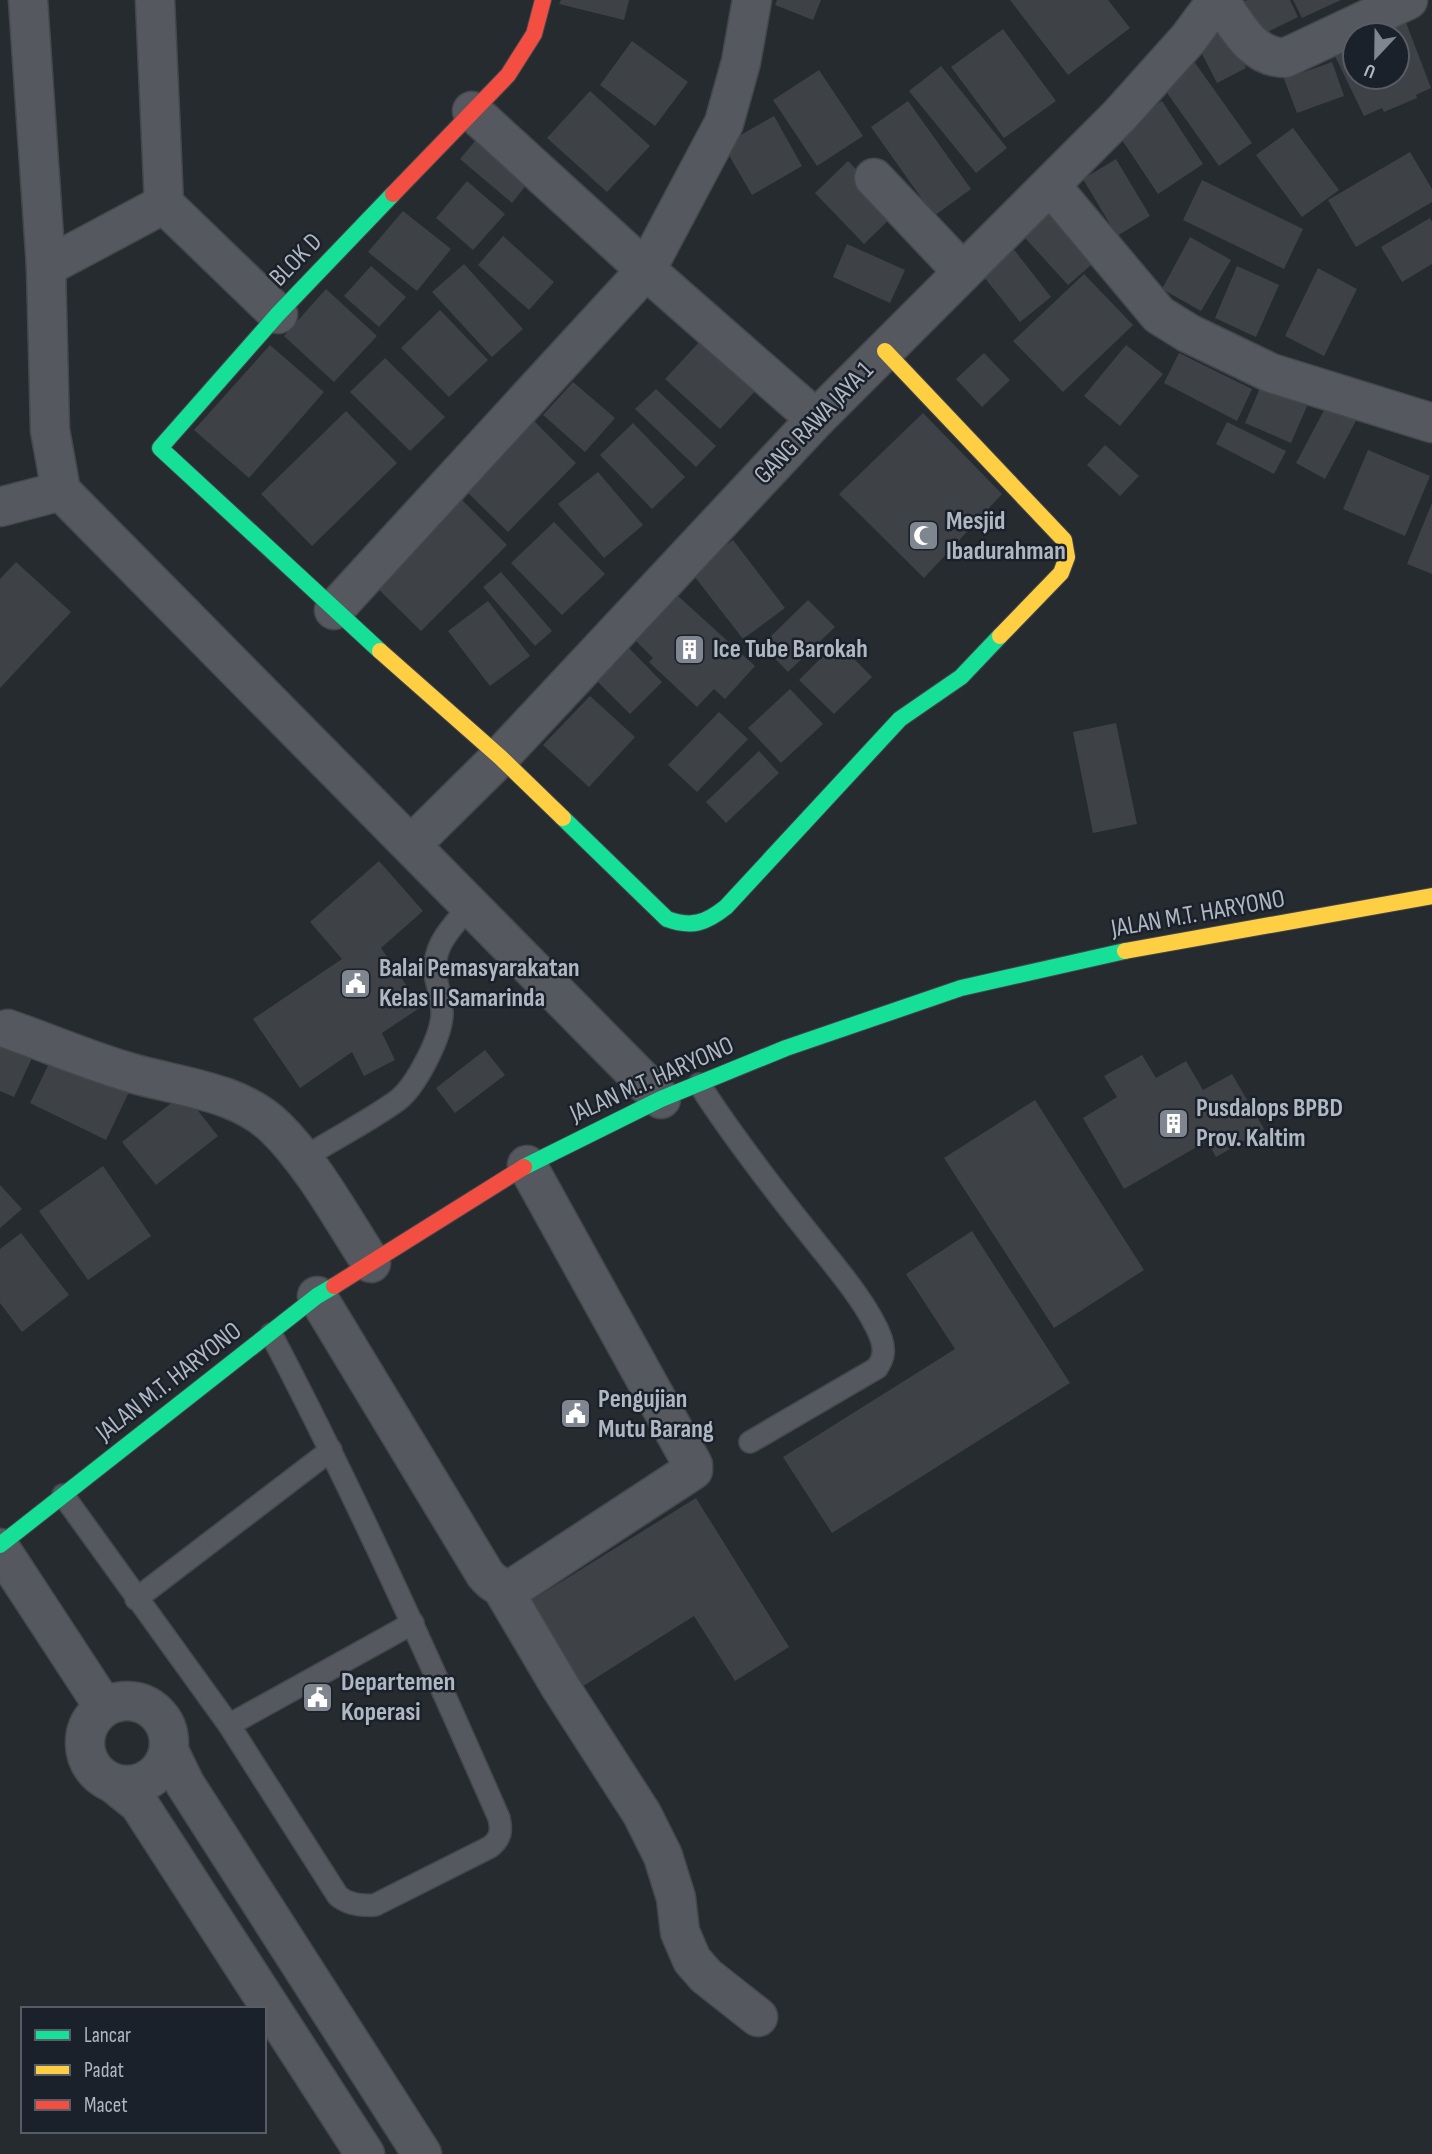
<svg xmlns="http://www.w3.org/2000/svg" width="1432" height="2154" font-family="'Sofia Sans Condensed',sans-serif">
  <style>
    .building { fill: #3e4247 }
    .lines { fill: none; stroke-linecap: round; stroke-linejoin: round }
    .lane-casing { stroke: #44484c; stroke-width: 24 }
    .street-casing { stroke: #44484c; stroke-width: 41 }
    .fast-casing { stroke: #43474d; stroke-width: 18 }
    .slow-casing { stroke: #43474d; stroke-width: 18 }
    .jam-casing { stroke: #43474d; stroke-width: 18 }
    .lane { stroke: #55595f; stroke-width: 21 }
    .street { stroke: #55595f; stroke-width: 38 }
    .fast { stroke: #16e098; stroke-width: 16 }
    .slow { stroke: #ffcf43; stroke-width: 16 }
    .jam { stroke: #f24e42; stroke-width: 16 }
    .labels { text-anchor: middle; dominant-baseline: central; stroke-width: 5; stroke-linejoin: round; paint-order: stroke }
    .street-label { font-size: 26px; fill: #afb7c2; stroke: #1b212a }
    .poi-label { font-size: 26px; font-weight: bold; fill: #afb7c2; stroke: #1b212a; text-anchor: start }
  </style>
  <rect width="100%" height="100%" fill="#262b30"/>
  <g class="building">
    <path d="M 561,0 L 629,0 L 624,20 L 559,4 Z"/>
    <path d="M 777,0 L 821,0 L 813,20 L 775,5 Z"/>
    <path d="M 1010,0 L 1108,0 L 1130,28 L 1068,75 Z"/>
    <path d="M 1247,0 L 1290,0 L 1298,17 L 1255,38 L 1238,4 Z"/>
    <path d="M 1293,0 L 1341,0 L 1302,18 Z"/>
    <path d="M 1405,20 L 1431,88 L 1416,95 L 1417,98 L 1384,112 L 1382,108 L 1364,116 L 1334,54 L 1354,45 L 1355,77 L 1397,77 L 1397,53 L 1406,70 L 1397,48 L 1397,35 L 1392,35 L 1388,27 Z"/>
    <path d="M 1223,25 L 1246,68 L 1217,83 L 1195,40 Z"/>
    <path d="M 1003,29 L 1056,101 L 1004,138 L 951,67 Z"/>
    <path d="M 632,41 L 688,82 L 655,126 L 600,85 Z"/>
    <path d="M 1193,60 L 1252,143 L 1219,166 L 1160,83 Z"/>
    <path d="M 1332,62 L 1344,96 L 1297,113 L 1284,79 Z"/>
    <path d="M 941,66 L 1007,148 L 976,173 L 909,91 Z"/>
    <path d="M 819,70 L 863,136 L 817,166 L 773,100 Z"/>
    <path d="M 590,91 L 650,146 L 607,192 L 547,138 Z"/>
    <path d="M 908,101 L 971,189 L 934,216 L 871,127 Z"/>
    <path d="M 1162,101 L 1203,164 L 1158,194 L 1116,131 Z"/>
    <path d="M 774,116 L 802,166 L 752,195 L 723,145 Z"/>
    <path d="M 1293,128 L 1339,190 L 1302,217 L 1256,155 Z"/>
    <path d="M 480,135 L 532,178 L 512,203 L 460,159 Z"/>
    <path d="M 1410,152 L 1432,189 L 1432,202 L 1356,247 L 1328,200 Z"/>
    <path d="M 1116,159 L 1150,216 L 1117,236 L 1083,179 Z"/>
    <path d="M 848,161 L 897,212 L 864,244 L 815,193 Z"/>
    <path d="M 1202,180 L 1303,229 L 1284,269 L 1183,220 Z"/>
    <path d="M 467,181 L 505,214 L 473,250 L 436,218 Z"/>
    <path d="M 1047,201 L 1098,259 L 1068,285 L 1016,228 Z"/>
    <path d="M 403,211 L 451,249 L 417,291 L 368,252 Z"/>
    <path d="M 1430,218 L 1432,222 L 1432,264 L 1402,282 L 1381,247 Z"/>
    <path d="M 503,236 L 554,282 L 529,310 L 478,265 Z"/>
    <path d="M 1190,237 L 1231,260 L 1201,311 L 1162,289 Z"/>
    <path d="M 1008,242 L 1051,297 L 1020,322 L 976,267 Z"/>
    <path d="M 847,244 L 905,270 L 890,303 L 833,277 Z"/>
    <path d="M 464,264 L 523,329 L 492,357 L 432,292 Z"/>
    <path d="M 371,266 L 406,297 L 379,327 L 344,296 Z"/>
    <path d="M 1237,266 L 1279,285 L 1256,337 L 1215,318 Z"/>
    <path d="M 1318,268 L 1357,289 L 1324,356 L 1285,336 Z"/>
    <path d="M 1084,274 L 1133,325 L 1063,392 L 1013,341 Z"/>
    <path d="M 326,289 L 377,336 L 334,382 L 284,336 Z"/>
    <path d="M 440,310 L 488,360 L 449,397 L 401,348 Z"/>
    <path d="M 703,338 L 758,388 L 720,429 L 665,379 Z"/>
    <path d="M 270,345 L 324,392 L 249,478 L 194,430 Z"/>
    <path d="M 1126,345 L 1163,374 L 1120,426 L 1084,396 Z"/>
    <path d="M 984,353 L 1010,380 L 982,407 L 956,379 Z"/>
    <path d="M 1179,353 L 1252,389 L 1237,421 L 1164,383 Z"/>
    <path d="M 385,358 L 445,417 L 410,451 L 350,392 Z"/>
    <path d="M 573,382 L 615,418 L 585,452 L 543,415 Z"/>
    <path d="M 1261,386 L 1307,406 L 1291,443 L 1245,423 Z"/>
    <path d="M 656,389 L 716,446 L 696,467 L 635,409 Z"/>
    <path d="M 1330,399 L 1359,415 L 1325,479 L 1296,463 Z"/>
    <path d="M 346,411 L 397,463 L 312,546 L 261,494 Z"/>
    <path d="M 923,413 L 1002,494 L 924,578 L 839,494 Z"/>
    <path d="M 533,420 L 576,463 L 508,532 L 464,489 Z"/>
    <path d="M 1227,422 L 1286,451 L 1274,474 L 1216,444 Z"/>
    <path d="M 633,423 L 685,477 L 652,509 L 600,455 Z"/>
    <path d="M 1105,445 L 1139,476 L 1120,496 L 1087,465 Z"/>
    <path d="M 1368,450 L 1430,476 L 1405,536 L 1343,509 Z"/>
    <path d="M 598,472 L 643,525 L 604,558 L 558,504 Z"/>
    <path d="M 453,491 L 507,545 L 421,631 L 366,577 Z"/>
    <path d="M 1432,503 L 1432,574 L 1407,564 Z"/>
    <path d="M 554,522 L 605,574 L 562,615 L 511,563 Z"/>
    <path d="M 733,540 L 785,608 L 743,639 L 691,572 Z"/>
    <path d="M 16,562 L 71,612 L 0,688 L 0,579 Z"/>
    <path d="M 501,572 L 552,631 L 535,646 L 483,587 Z"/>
    <path d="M 678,596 L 755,666 L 725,699 L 714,689 L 697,707 L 649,662 L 653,658 L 635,640 Z"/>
    <path d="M 808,600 L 835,627 L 788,672 L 762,645 Z"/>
    <path d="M 488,601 L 530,656 L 490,686 L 448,631 Z"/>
    <path d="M 837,642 L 872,677 L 834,714 L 799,680 Z"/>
    <path d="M 624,643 L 662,682 L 630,714 L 591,675 Z"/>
    <path d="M 790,689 L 823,724 L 781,763 L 748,728 Z"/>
    <path d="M 590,696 L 635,737 L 589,787 L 543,745 Z"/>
    <path d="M 719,712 L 748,739 L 697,792 L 668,765 Z"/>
    <path d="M 1116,723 L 1137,824 L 1093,833 L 1073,732 Z"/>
    <path d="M 759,751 L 779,773 L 726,823 L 706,802 Z"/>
    <path d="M 379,861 L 423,911 L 381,948 L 421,1007 L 382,1033 L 395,1060 L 364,1076 L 352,1052 L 300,1088 L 253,1019 L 342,959 L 310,922 Z"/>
    <path d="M 0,1044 L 32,1058 L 14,1097 L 0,1091 Z"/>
    <path d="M 485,1050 L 505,1075 L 455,1113 L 436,1088 Z"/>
    <path d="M 53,1055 L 129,1092 L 106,1140 L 30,1103 Z"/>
    <path d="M 1142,1055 L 1156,1078 L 1186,1061 L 1203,1090 L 1232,1074 L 1264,1129 L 1216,1157 L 1207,1141 L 1124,1189 L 1083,1118 L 1117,1097 L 1104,1076 Z"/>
    <path d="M 184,1093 L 218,1136 L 156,1185 L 122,1142 Z"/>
    <path d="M 1035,1100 L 1144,1270 L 1054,1328 L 944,1158 Z"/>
    <path d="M 103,1166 L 151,1236 L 88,1280 L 39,1211 Z"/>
    <path d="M 0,1185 L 22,1209 L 0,1228 Z"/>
    <path d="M 972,1231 L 1070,1383 L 832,1533 L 783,1457 L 955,1349 L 906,1274 Z"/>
    <path d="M 21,1233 L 69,1295 L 22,1332 L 0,1303 L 0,1249 Z"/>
    <path d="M 696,1498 L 789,1647 L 735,1681 L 694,1616 L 580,1688 L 527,1603 Z"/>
  </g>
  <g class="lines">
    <defs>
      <g id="lane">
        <path d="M 699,1084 C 733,1137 771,1186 811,1236 C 833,1264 869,1305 881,1338 C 885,1350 884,1358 877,1368 L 750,1442"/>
        <path d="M 302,1159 C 333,1139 368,1122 398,1100 C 416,1086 440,1039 442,1016 C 443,1005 439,991 436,979 C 430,947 451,928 470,906"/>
        <path d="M 63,1495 L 229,1725 L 338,1896 C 349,1905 362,1906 375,1905 L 490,1847 C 501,1838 502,1831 499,1818 C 427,1654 354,1492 271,1334"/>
        <path d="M 136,1599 L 331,1450"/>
        <path d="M 229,1725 L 413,1623"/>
      </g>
      <g id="street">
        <path d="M 28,0 L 46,267 L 50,430 L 61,491 L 661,1099"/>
        <path d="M 155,0 L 164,204 L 278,314"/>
        <path d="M 1219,0 C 1237,25 1251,57 1285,58 L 1408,0"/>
        <path d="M 472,111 L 646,270 L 816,419"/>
        <path d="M 874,178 L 962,271"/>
        <path d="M 1051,186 L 1159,315 L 1188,333 L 1271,373 L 1432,423"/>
        <path d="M 46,267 L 164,204"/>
        <path d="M 0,507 L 61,491"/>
        <path d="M 334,610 L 646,270 L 724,123 L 741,62 L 752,0"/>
        <path d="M 411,845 L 500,757 L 816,419 L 1120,115 L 1189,38 L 1217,0"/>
        <path d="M 8,1029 C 48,1043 87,1060 128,1072 C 177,1087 238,1090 276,1128 C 312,1163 343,1220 371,1263"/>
        <path d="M 317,1296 L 485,1574 C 493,1584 504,1591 516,1586 L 693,1470 L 693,1465 L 527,1165"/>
        <path d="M 0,1548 L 104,1707"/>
        <path d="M 502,1588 L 561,1688 L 642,1814 L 663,1856 L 676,1898 L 680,1932 L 692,1960 L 706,1976 L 758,2017"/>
        <circle cx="127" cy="1743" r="42"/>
        <path d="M 169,1751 L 185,1784 L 422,2154"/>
        <path d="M 114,1784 L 139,1804 L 365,2154"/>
      </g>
      <g id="fast">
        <path d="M 380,651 L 160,448 L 278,314 L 393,194"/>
        <path d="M 563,818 L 667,919 C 692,928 706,923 726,907 L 900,719 L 961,677 L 1000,636"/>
        <path d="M 524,1167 L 661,1099 L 786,1048 L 961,988 L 1125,951"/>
        <path d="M 0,1545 L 317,1296 L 334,1286"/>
      </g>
      <g id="slow">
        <path d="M 885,351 L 1064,540 L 1067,557 L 1061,573 L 1000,636"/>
        <path d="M 380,651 L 500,757 L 563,818"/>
        <path d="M 1125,951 L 1432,896"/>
      </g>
      <g id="jam">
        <path d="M 393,194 L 508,75 L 534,34 L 543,0"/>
        <path d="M 334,1286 L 524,1167"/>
      </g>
    </defs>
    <use href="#lane" class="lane-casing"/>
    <use href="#street" class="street-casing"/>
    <use href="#fast" class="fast-casing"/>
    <use href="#slow" class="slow-casing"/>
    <use href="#jam" class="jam-casing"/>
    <use href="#lane" class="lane"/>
    <use href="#street" class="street"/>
    <use href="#fast" class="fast"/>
    <use href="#slow" class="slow"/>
    <use href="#jam" class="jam"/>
  </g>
  <defs>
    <symbol id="mosque-square" viewBox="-11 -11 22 22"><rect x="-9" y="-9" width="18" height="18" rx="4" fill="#7f868f" stroke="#1b212a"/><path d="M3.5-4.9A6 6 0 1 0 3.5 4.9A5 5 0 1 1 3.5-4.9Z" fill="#fff"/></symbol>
    <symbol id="building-square" viewBox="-11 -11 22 22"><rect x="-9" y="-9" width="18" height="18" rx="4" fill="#7f868f" stroke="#1b212a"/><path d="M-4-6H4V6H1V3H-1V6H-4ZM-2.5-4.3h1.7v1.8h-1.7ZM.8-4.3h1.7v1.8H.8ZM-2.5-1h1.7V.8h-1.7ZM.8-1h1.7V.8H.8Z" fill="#fff"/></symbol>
    <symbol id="civic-square" viewBox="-11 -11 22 22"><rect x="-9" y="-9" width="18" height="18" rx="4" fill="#7f868f" stroke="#1b212a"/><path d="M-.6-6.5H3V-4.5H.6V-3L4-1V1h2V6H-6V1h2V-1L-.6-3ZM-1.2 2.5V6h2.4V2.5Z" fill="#fff"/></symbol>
  </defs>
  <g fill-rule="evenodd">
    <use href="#mosque-square" x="906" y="518" width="35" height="35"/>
    <use href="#building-square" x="672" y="632" width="35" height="35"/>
    <use href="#civic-square" x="338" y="966" width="35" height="35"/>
    <use href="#building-square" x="1156" y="1106" width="35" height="35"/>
    <use href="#civic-square" x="558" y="1396" width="35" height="35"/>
    <use href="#civic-square" x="300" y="1680" width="35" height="35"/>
  </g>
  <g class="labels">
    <g class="street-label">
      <text transform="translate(296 260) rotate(-46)">BLOK D</text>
      <text transform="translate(814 423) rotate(-46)">GANG RAWA JAYA 1</text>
      <text transform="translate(1198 914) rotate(-10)">JALAN M.T. HARYONO</text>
      <text transform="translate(652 1080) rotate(-24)">JALAN M.T. HARYONO</text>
      <text transform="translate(169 1382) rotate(-38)">JALAN M.T. HARYONO</text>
    </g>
    <g class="poi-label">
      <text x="946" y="521">Mesjid<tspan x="946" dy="30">Ibadurahman</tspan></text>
      <text x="713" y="649">Ice Tube Barokah</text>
      <text x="379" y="968">Balai Pemasyarakatan<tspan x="379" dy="30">Kelas II Samarinda</tspan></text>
      <text x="1196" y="1108">Pusdalops BPBD<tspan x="1196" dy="30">Prov. Kaltim</tspan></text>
      <text x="598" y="1399">Pengujian<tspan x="598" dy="30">Mutu Barang</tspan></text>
      <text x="341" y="1682">Departemen<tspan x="341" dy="30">Koperasi</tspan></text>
    </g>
  </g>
  <rect x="21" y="2007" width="245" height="126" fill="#1b212a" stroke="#565d67" stroke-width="2"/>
  <rect x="35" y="2030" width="35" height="10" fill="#16e098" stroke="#565d67" stroke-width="2"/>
  <text x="84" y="2042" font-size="21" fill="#afb7c2">Lancar</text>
  <rect x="35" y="2065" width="35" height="10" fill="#ffcf43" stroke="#565d67" stroke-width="2"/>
  <text x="84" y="2077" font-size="21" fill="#afb7c2">Padat</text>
  <rect x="35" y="2100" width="35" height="10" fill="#f24e42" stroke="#565d67" stroke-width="2"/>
  <text x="84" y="2112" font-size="21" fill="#afb7c2">Macet</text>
  <g transform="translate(1376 56) rotate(202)"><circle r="33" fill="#1b212a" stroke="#565d67" stroke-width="2"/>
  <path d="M0-5L12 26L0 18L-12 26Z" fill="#7f868f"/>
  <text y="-10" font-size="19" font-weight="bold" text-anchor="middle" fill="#afb7c2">U</text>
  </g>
</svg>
